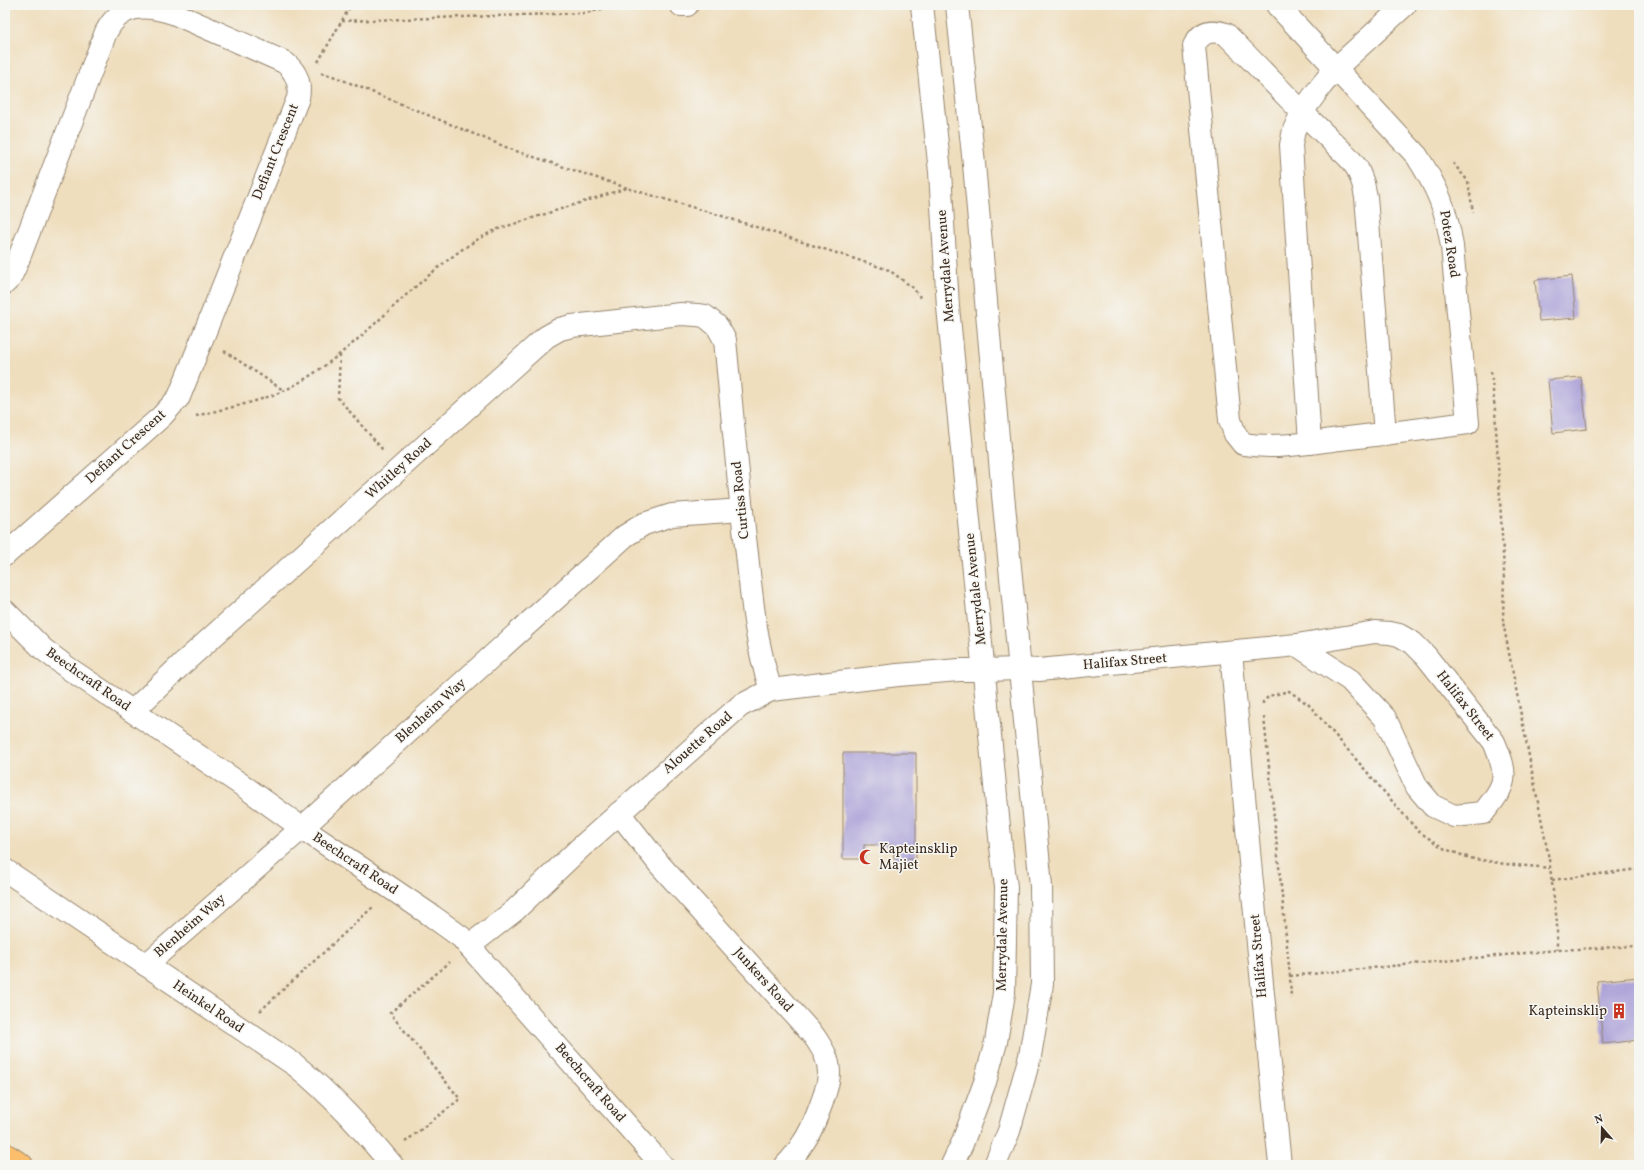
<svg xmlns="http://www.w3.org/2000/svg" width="1644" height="1170" font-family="Vollkorn,serif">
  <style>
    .building { fill: #aba1d8 }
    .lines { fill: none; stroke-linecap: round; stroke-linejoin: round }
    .minor-casing { stroke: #95846e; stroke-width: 24 }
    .major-casing { stroke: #95846e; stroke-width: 24 }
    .path { stroke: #95846e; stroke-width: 2.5; stroke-dasharray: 3 3; stroke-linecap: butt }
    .minor { stroke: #fff; stroke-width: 22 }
    .major { stroke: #fabe6d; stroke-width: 22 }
    .labels { text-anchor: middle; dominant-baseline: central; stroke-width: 3; stroke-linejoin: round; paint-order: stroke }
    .street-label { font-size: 14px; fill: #3b2a1e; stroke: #f6f6f2 }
    .poi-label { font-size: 14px; fill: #3b2a1e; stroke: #f6f6f2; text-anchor: start }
  </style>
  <rect width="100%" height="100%" fill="#f6f6f2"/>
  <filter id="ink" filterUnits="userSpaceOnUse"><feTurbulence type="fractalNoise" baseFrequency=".025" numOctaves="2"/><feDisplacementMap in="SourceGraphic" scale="8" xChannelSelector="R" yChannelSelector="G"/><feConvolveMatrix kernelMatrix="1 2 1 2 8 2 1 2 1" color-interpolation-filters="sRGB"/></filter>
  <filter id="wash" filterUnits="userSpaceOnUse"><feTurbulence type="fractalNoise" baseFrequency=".012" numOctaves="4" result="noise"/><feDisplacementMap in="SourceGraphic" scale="16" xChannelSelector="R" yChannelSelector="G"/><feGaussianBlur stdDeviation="0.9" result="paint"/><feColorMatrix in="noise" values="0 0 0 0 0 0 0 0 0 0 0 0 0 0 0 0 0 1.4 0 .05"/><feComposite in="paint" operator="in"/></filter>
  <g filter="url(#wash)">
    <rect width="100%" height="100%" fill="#efdebd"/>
    <g id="blocks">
      <g class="building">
        <path d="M 1572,276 L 1576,318 L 1539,321 L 1535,280 Z"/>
        <path d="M 1581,377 L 1587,429 L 1553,433 L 1548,380 Z"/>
        <path d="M 843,753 L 916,753 L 916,859 L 894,859 L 893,845 L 864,845 L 864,859 L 843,859 Z"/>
        <path d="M 1639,977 L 1639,1040 L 1603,1044 L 1597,981 Z"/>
      </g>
    </g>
  </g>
  <g filter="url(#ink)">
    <use href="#blocks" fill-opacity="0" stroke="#95846e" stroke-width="1"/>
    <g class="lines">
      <defs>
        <g id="minor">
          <path d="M 681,5 L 687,5"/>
          <path d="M 922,5 L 940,172 L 948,307 L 1001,847 L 1006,887 L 1004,993 L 996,1042 L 985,1082 L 962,1144 L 952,1165"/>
          <path d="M 957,5 L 974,164 L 1003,495 L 1041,886 L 1042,984 L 1030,1056 L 1009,1131 L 995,1165"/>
          <path d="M 1277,5 L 1417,156 C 1438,189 1446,208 1452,246 L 1468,423 C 1426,429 1383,434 1340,439 C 1308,443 1275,449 1243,444 L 1235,434 L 1230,420 L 1194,46 C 1201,31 1211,29 1226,34 L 1302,112 L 1349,158 L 1357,168 L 1363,183 L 1366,197 L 1385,434"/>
          <path d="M 5,283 L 10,278 L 17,263 L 106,32 C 121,3 145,4 173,13 L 284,62 C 296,71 301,83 298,98 L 179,397 L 162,416 L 5,555"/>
          <path d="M 1310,443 L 1291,145 L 1294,130 L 1302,112 L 1321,86 L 1335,69 L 1405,5"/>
          <path d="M 5,611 L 43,649 L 68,668 L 242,785 L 302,828 L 432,916 L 461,937 L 662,1165"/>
          <path d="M 1231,652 L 1251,873 L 1280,1165"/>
          <path d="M 133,711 L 181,665 L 546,337 L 560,329 L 572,326 L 681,314 L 697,315 L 705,316 L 717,326 L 725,340 C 732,411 738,482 747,554 C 752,601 756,645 771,690"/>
          <path d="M 619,813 L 660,865 L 814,1036 C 822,1048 829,1058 829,1073 C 829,1088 812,1131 803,1143 C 798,1151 792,1159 786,1165"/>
          <path d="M 5,870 L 295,1065 C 332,1095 362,1129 392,1165"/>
          <path d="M 469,946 L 514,911 L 579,849 L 740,706 L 771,690 L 898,675 L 959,670 L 984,670 L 1019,669 L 1039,670 L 1297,645 L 1375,632 L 1390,633 L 1399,635 L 1413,643 L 1426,656 L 1494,742 C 1509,777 1507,784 1483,813 L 1454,816 L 1433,806 L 1417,787 L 1385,718 L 1350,680 L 1297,645"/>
          <path d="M 146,965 L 302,828 L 625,536 L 644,524 L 672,515 L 742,510"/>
        </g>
        <path id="major" d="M 5,1154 L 22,1165"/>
      </defs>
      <use href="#minor" class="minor-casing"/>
      <use href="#major" class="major-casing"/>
      <g class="path">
        <path d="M 342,21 L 586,13 L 617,5"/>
        <path d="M 318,62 L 351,5"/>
        <path d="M 321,73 L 333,76 L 513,150 L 627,188"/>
        <path d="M 1453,163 L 1468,181 L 1473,212"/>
        <path d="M 224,351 L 283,390"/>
        <path d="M 340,355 L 338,398 L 383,450"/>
        <path d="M 1491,372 L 1495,410 L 1504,571 L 1503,622 L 1549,859 L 1557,922 L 1557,950"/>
        <path d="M 196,416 C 230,407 269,401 300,382 C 342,357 377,321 414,288 C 440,266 466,243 498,229 L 627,188 L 722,216 L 889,270 L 913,288 L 922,300"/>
        <path d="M 1263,704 L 1263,702 L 1269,696 L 1289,691 L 1309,705 L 1418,831 L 1445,849 L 1470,858 L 1505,864 L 1550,868"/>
        <path d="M 1264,717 L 1290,976 L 1291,998"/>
        <path d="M 1552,880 L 1639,869"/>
        <path d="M 1290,976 L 1557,950 L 1639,946"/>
        <path d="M 260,1011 L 374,906"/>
        <path d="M 405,1142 L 460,1099 L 390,1013 L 450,962"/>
      </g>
      <use href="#minor" class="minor"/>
      <use href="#major" class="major"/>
    </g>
  </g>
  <defs>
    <symbol id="mosque-bare" viewBox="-9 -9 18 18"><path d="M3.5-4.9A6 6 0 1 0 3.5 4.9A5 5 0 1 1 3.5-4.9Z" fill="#c8321e" stroke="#f6f6f2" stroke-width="2.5" paint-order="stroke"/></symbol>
    <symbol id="building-bare" viewBox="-9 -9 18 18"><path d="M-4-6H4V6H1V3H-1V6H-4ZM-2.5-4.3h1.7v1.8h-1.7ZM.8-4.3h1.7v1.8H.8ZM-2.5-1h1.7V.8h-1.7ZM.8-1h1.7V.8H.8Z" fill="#c8321e" stroke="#f6f6f2" stroke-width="2.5" paint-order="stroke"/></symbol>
  </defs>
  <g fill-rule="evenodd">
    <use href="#mosque-bare" x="856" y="846" width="22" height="22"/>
    <use href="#building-bare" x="1608" y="1000" width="22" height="22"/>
  </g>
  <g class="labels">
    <g class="street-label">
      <text transform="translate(276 152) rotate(-68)">Defiant Crescent</text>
      <text transform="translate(1449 244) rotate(81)">Potez Road</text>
      <text transform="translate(946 266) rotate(-94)">Merrydale Avenue</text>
      <text transform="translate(126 447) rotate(-42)">Defiant Crescent</text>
      <text transform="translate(399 469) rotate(-42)">Whitley Road</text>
      <text transform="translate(741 500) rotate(-96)">Curtiss Road</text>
      <text transform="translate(976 589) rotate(-96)">Merrydale Avenue</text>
      <text transform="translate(1125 662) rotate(-5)">Halifax Street</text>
      <text transform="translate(88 680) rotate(35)">Beechcraft Road</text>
      <text transform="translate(1465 706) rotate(52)">Halifax Street</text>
      <text transform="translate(431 711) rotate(-42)">Blenheim Way</text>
      <text transform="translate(698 743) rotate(-41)">Alouette Road</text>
      <text transform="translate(355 864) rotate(34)">Beechcraft Road</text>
      <text transform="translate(190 926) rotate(-41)">Blenheim Way</text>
      <text transform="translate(1003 935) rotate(-89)">Merrydale Avenue</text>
      <text transform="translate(1259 956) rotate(-95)">Halifax Street</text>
      <text transform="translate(763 980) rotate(48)">Junkers Road</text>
      <text transform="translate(208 1007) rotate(34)">Heinkel Road</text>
      <text transform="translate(590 1083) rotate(49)">Beechcraft Road</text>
    </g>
    <g class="poi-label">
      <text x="879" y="849">Kapteinsklip<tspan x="879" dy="16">Majiet</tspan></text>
      <text x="1607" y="1011" text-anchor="end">Kapteinsklip</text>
    </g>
  </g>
  <rect width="1644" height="1170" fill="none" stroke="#f6f6f2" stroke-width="20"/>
  <g transform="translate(1602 1128) rotate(340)" stroke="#f6f6f2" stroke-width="3" paint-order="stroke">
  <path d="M0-3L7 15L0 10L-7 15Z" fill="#3b2a1e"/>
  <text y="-6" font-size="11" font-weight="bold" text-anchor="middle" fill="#3b2a1e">N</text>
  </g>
</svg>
